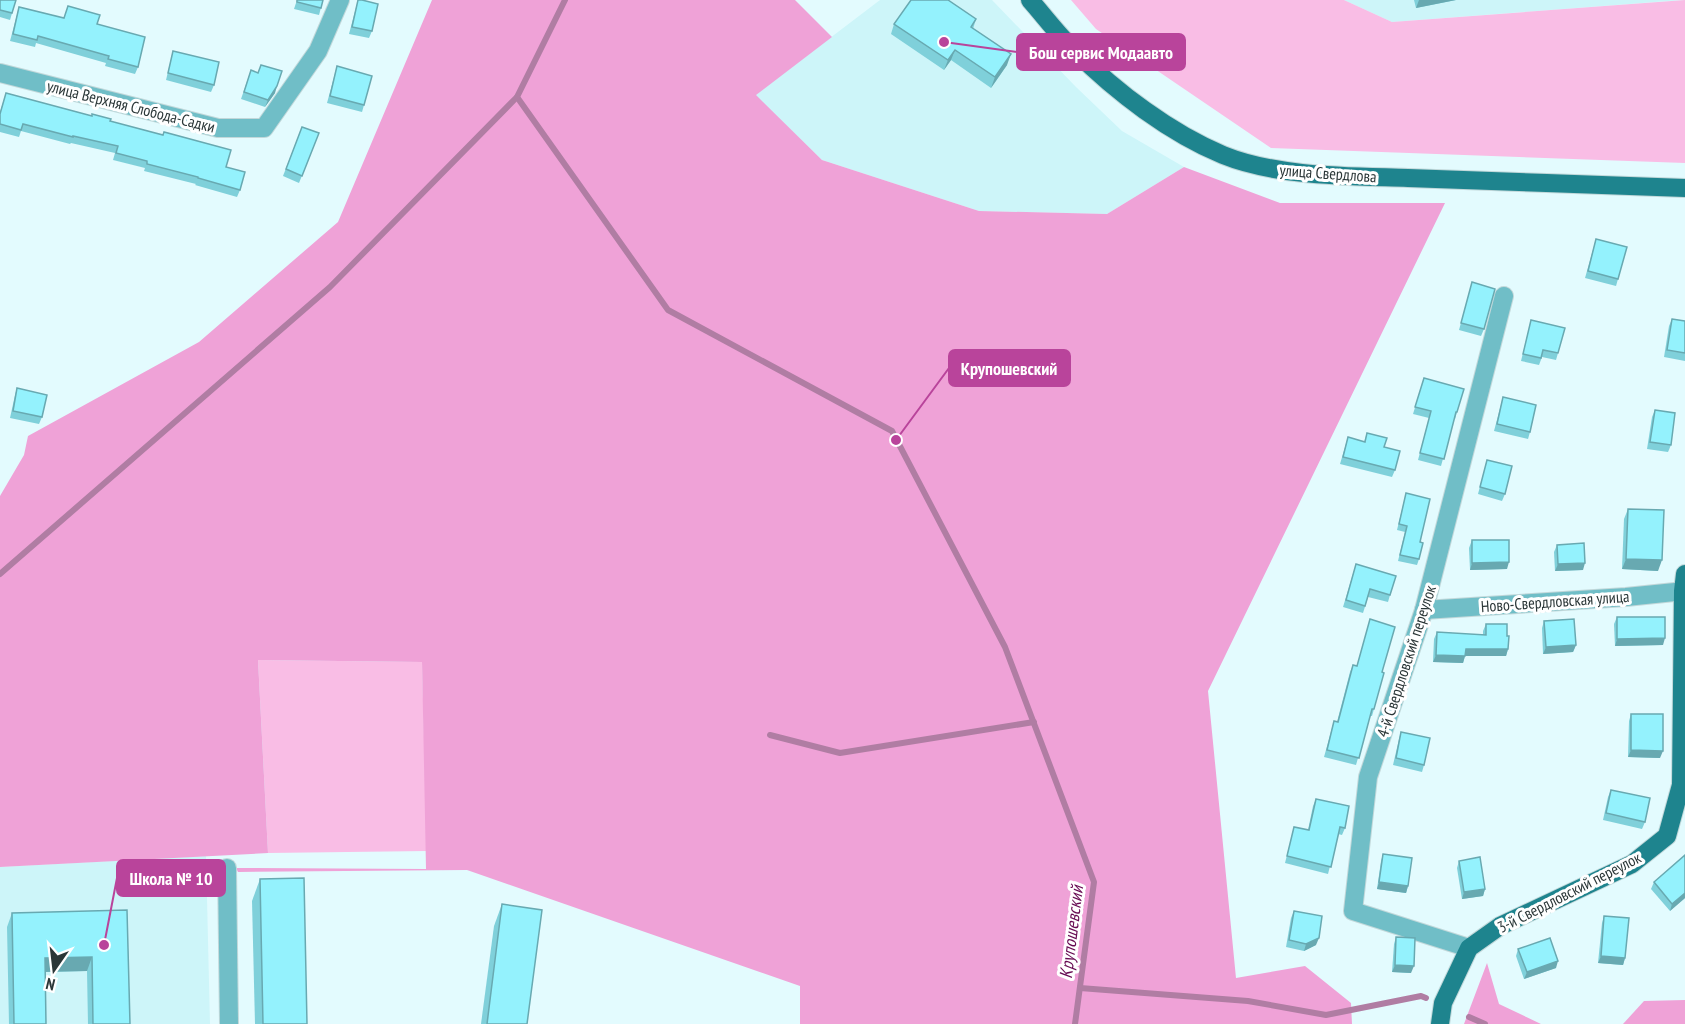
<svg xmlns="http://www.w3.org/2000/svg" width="1685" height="1024" font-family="'PT Sans Narrow',sans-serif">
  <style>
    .built { fill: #cdf5f9 }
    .green { fill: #f9bde5 }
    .forest { fill: #efa2d7 }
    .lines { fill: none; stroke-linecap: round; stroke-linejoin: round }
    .stream { stroke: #b07da3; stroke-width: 6 }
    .minor-casing { stroke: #c2d8da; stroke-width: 20 }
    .major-casing { stroke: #c2d8da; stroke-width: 20 }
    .minor { stroke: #70bec7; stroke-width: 18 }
    .major { stroke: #1e848e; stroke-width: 18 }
    .wall { fill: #7fd0da }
    .shaded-wall { fill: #68a9b1 }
    .building { fill: #94f2fd; stroke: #68a9b1; stroke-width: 1.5 }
    .labels { text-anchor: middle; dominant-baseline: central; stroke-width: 6; stroke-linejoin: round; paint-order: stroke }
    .street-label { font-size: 16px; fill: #2a3637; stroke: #fff }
    .water-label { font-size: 18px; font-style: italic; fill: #660a52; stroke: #fff }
    .leader { fill: none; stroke: #b9449b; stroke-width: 2 }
    .callout-dot { fill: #b9449b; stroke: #fff; stroke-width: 2 }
    .callout { fill: #b9449b; stroke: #b9449b; stroke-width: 2 }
    .callout-label { font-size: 18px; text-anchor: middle; font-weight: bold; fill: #fff }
  </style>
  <rect width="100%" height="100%" fill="#e3fbfe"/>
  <g class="built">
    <path d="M 880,0 L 992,0 L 1076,87 L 1122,131 L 1184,167 L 1107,214 L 979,211 L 822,160 L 755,95 Z"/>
    <path d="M 1344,0 L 1681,0 L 1392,22 Z"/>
    <path d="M 206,856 L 210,1024 L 0,1024 L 0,867 Z"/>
  </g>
  <g class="green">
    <path d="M 1071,0 L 1344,0 L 1392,22 L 1685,0 L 1685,163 L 1271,148 L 1096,29 Z"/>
    <path d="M 258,660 L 422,662 L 427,851 L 268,853 Z"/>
  </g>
  <g class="forest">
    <path d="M 432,0 L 795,0 L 832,37 L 756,95 L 822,160 L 979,211 L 1107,214 L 1184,167 L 1280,203 L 1445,203 L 1208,691 L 1236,978 L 1305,966 L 1351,1003 L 1352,1024 L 800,1024 L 800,986 L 467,870 L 238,872 L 236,868 L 426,869 L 422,662 L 258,660 L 268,853 L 0,867 L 0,496 L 24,455 L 28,436 L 199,342 L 338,222 Z"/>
    <path d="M 1487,963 L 1499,1004 L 1541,1024 L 1464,1024 Z"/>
    <path d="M 1685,1000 L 1685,1024 L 1623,1024 L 1644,1001 Z"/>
  </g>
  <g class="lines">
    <g class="stream">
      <path d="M 565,0 L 517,97 L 668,310 L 892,431 L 1005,647 L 1094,882 L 1075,1024"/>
      <path d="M 0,574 L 330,287 L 517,97"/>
      <path d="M 770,735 L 840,753 L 1034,722"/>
      <path d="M 1080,988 L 1248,1001 L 1326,1015 L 1421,996 L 1426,998"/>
      <path d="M 1469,1017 L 1485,1024"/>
    </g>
    <defs>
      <g id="minor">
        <path d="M 0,73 L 218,128 L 264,128 L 318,51 L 340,0"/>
        <path d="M 1424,610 L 1626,597 L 1685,591"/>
        <path d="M 227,868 L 229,1024"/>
        <path d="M 1469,948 L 1353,911 L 1368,777 L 1424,610 L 1504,296"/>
      </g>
      <g id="major">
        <path d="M 1030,0 C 1045,17 1059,36 1075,51 C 1116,92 1170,133 1223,155 C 1277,177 1350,176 1408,178 C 1500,182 1593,184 1685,188"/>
        <path d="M 1440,1024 L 1443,1003 L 1469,948 L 1500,926 L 1632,864 L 1667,836 L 1681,785 L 1683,591 L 1685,574"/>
      </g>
    </defs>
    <use href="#minor" class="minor-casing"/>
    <use href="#major" class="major-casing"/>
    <use href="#minor" class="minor"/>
    <use href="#major" class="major"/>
  </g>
  <g class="wall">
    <path d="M 0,0 L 16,0 L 10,20 L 0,17 Z"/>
    <path d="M 297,0 L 323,0 L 319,15 L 294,9 Z"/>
    <path d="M 358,0 L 372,31 L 369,38 L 349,34 Z"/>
    <path d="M 1414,0 L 1456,0 L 1416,8 Z"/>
    <path d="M 68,6 L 97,24 L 138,67 L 135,74 L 105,66 L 106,63 L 36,43 L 35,47 L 10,41 L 19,7 L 64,18 Z"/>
    <path d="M 976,19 L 973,29 L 1007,65 L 991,88 L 951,60 L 944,70 L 891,34 L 894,24 Z"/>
    <path d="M 173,51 L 214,85 L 211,92 L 166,80 Z"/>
    <path d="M 337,66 L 364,105 L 362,112 L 327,103 Z"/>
    <path d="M 251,70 L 258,73 L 275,93 L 265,107 L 241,99 Z"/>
    <path d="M 6,93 L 110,121 L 226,167 L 240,190 L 237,197 L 195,185 L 196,184 L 144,171 L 145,168 L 113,160 L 115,153 L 71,143 L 70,144 L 21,131 L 19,137 L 0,132 L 0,112 Z"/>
    <path d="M 302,127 L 319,133 L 299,183 L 283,176 Z"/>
    <path d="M 1596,239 L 1618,279 L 1616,286 L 1585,278 Z"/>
    <path d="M 1472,282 L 1484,329 L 1481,336 L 1459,330 Z"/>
    <path d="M 1672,319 L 1685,321 L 1685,361 L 1664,357 L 1669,326 Z"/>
    <path d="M 1531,320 L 1558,353 L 1556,360 L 1542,357 L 1539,365 L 1521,361 Z"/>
    <path d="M 1424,378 L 1457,412 L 1455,419 L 1454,419 L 1441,466 L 1418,460 L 1429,418 L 1413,414 Z"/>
    <path d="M 17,388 L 42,417 L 39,424 L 10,418 L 15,395 Z"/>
    <path d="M 1503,397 L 1530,432 L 1528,439 L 1494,431 Z"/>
    <path d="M 1655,410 L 1671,445 L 1668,452 L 1647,449 L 1652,417 Z"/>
    <path d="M 1367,433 L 1384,447 L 1395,470 L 1392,477 L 1340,464 L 1348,437 L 1364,442 Z"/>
    <path d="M 1487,460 L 1505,494 L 1502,501 L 1478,494 Z"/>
    <path d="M 1406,493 L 1420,542 L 1419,559 L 1417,565 L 1398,561 L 1405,532 L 1397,530 Z"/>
    <path d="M 1628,509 L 1658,571 L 1622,569 L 1624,519 Z"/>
    <path d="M 1472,540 L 1507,569 L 1470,570 L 1469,548 Z"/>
    <path d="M 1557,545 L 1583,570 L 1555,571 L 1554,552 Z"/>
    <path d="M 1356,564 L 1390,595 L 1388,602 L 1368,597 L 1363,613 L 1343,607 Z"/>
    <path d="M 1617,617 L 1663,645 L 1615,646 L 1614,624 Z"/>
    <path d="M 1370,619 L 1382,672 L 1374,709 L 1372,716 L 1370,716 L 1356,765 L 1324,757 L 1334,721 L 1337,722 L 1350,672 L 1353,665 L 1357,666 Z"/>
    <path d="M 1544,621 L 1576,645 L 1573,652 L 1543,654 L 1542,628 Z"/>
    <path d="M 1486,624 L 1508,649 L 1506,656 L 1465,656 L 1463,663 L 1433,662 L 1434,639 L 1437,632 L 1483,635 L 1483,631 Z"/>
    <path d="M 1631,714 L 1660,758 L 1628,757 L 1629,721 Z"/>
    <path d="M 1401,732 L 1424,765 L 1422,772 L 1393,765 L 1399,739 Z"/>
    <path d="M 1611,790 L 1645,822 L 1642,829 L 1603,820 L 1608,797 Z"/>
    <path d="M 1316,799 L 1345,828 L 1342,835 L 1338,834 L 1328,874 L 1285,863 L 1294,827 L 1308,830 L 1313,806 Z"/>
    <path d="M 1383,854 L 1408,886 L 1406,893 L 1377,889 L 1381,861 Z"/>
    <path d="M 1459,861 L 1485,889 L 1483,896 L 1462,899 L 1457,868 Z"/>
    <path d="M 260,879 L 307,1024 L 255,1024 L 252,901 Z"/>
    <path d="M 1654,882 L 1685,898 L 1670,911 L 1651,889 Z"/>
    <path d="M 502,904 L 527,1024 L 481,1024 L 494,926 Z"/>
    <path d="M 127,910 L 130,1024 L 88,1024 L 87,971 L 45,972 L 46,1024 L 9,1024 L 7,927 L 12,913 Z"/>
    <path d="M 1294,911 L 1316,945 L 1304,951 L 1286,947 L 1291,918 Z"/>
    <path d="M 1604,916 L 1625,958 L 1623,965 L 1598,963 L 1602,923 Z"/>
    <path d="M 1396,937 L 1411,973 L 1392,972 L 1394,944 Z"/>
    <path d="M 1518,949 L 1556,968 L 1524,979 L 1516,956 Z"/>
  </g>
  <g class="shaded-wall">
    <path d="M 1419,0 L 1456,0 L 1416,8 Z"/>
    <path d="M 955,50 L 951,60 L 944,70 L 948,60 Z"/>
    <path d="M 1011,54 L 1007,65 L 991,88 L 995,77 Z"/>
    <path d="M 277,86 L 275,93 L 265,107 L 268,100 Z"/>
    <path d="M 1626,559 L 1662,560 L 1658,571 L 1622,569 Z"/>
    <path d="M 1509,562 L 1507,569 L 1470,570 L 1472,563 Z"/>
    <path d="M 1585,563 L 1583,570 L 1555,571 L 1558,564 Z"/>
    <path d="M 1665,638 L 1663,645 L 1615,646 L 1617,639 Z"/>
    <path d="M 1576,645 L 1573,652 L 1543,654 L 1546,647 Z"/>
    <path d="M 1466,649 L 1508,649 L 1506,656 L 1463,656 Z"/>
    <path d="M 1436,655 L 1465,656 L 1463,663 L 1433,662 Z"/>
    <path d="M 1631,750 L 1663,751 L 1660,758 L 1628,757 Z"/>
    <path d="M 1379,882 L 1408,886 L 1406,893 L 1377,889 Z"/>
    <path d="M 1485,889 L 1483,896 L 1462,899 L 1464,892 Z"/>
    <path d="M 1685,893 L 1685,898 L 1670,911 L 1672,904 Z"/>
    <path d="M 1319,938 L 1316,945 L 1304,951 L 1306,944 Z"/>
    <path d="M 1601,956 L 1625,958 L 1623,965 L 1598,963 Z"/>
    <path d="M 92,957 L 87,971 L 40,972 L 45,958 Z"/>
    <path d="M 1558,961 L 1556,968 L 1524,979 L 1527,972 Z"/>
    <path d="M 1395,965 L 1414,966 L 1411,973 L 1392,972 Z"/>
  </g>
  <g class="building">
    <path d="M 0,0 L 16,0 L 12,13 L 0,10 Z"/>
    <path d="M 297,0 L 323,0 L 321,8 L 297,2 Z"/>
    <path d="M 358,0 L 362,0 L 378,4 L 372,31 L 352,27 Z"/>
    <path d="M 911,0 L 948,0 L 976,19 L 971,27 L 1011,54 L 995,77 L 955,50 L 948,60 L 894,24 Z"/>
    <path d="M 68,6 L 100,15 L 97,24 L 145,37 L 138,67 L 108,59 L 109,56 L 38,36 L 37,40 L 13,34 L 19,7 L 64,18 Z"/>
    <path d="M 173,51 L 219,62 L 214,85 L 168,73 Z"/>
    <path d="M 261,65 L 282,71 L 277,86 L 268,100 L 244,92 L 251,70 L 258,73 Z"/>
    <path d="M 337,66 L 372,76 L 364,105 L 330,96 Z"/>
    <path d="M 6,93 L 92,116 L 92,114 L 111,119 L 110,121 L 163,135 L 164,132 L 231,150 L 226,167 L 245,172 L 240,190 L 198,178 L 198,177 L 147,164 L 147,161 L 116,153 L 118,146 L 73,136 L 73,137 L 23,124 L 21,130 L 0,124 L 0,114 Z"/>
    <path d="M 302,127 L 319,133 L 302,176 L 286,169 Z"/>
    <path d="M 1596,239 L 1627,247 L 1618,279 L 1588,271 Z"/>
    <path d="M 1472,282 L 1495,289 L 1484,329 L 1461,323 Z"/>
    <path d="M 1672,319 L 1685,321 L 1685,353 L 1667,350 Z"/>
    <path d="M 1531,320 L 1565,328 L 1558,353 L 1543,350 L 1541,358 L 1523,354 Z"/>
    <path d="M 1424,378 L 1464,389 L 1457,412 L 1456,412 L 1444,459 L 1420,453 L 1431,411 L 1415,407 Z"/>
    <path d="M 17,388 L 47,395 L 42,417 L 13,411 Z"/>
    <path d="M 1503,397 L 1536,405 L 1530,432 L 1497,424 Z"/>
    <path d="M 1655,410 L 1675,413 L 1671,445 L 1650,442 Z"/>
    <path d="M 1367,433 L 1387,438 L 1384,447 L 1400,451 L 1395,470 L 1343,457 L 1348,437 L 1365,442 Z"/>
    <path d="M 1487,460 L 1512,466 L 1505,494 L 1480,487 Z"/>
    <path d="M 1406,493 L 1430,499 L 1420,542 L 1423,543 L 1419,559 L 1400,555 L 1407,526 L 1399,524 Z"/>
    <path d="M 1628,509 L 1664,510 L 1662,560 L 1626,559 Z"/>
    <path d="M 1472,540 L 1509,540 L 1509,562 L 1472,563 Z"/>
    <path d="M 1584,543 L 1585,563 L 1558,564 L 1557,545 Z"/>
    <path d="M 1356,564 L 1396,576 L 1390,595 L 1370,589 L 1365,606 L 1346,600 Z"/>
    <path d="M 1617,617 L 1665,617 L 1665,638 L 1617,639 Z"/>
    <path d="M 1370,619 L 1395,627 L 1382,672 L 1384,673 L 1374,709 L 1372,709 L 1359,758 L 1327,750 L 1334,721 L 1338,722 L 1353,665 L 1357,666 Z"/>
    <path d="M 1574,619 L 1576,645 L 1546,647 L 1544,621 Z"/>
    <path d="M 1486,624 L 1507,624 L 1507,636 L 1509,636 L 1508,649 L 1466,649 L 1465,656 L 1436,655 L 1437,632 L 1486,635 Z"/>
    <path d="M 1631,714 L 1663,714 L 1663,751 L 1631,750 Z"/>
    <path d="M 1401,732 L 1430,738 L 1424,765 L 1396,758 Z"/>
    <path d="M 1611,790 L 1650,798 L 1645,822 L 1606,813 Z"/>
    <path d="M 1316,799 L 1349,806 L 1345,828 L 1340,827 L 1331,867 L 1287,856 L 1294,827 L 1309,830 Z"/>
    <path d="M 1383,854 L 1412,858 L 1408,886 L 1379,882 Z"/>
    <path d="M 1685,855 L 1685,893 L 1672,904 L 1654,882 Z"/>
    <path d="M 1480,857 L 1485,889 L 1464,892 L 1459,861 Z"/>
    <path d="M 304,878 L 307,1024 L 263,1024 L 260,879 Z"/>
    <path d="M 502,904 L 542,910 L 527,1024 L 487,1024 Z"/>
    <path d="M 127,910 L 130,1024 L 93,1024 L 92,957 L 45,958 L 46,1024 L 14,1024 L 12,913 Z"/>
    <path d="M 1294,911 L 1322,916 L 1319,938 L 1306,944 L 1289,940 Z"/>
    <path d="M 1604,916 L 1629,918 L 1625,958 L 1601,956 Z"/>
    <path d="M 1396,937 L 1415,938 L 1414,966 L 1395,965 Z"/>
    <path d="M 1550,938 L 1558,961 L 1527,972 L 1518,949 Z"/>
  </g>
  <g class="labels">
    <g class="street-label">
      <text transform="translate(131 106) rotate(14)">улица Верхняя Слобода-Садки</text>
      <text transform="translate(1328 173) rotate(4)">улица Свердлова</text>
      <text transform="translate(1555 601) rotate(-4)">Ново-Свердловская улица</text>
      <text transform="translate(1406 661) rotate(-72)">4-й Свердловский переулок</text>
      <text transform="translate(1569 892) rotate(-27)">3-й Свердловский переулок</text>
    </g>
    <g class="water-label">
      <text transform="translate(1071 932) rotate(-83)">Крупошевский</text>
    </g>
  </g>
  <path class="leader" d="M944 42L1017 52M896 440L949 368M104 945L117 878"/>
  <g class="callout-dot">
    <circle cx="944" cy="42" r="6"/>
    <circle cx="896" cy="440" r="6"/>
    <circle cx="104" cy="945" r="6"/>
  </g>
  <g class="callout">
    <rect x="1017" y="34" width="168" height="36" rx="6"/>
    <rect x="949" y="350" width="121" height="36" rx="6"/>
    <rect x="117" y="860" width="108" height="36" rx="6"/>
  </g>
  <g class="callout-label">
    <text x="1101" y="59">Бош сервис Модаавто</text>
    <text x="1009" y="375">Крупошевский</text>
    <text x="171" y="885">Школа № 10</text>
  </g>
  <g transform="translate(54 970) rotate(194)" stroke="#ffffff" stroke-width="4.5" paint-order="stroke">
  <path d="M0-4.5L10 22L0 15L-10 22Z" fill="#2a3637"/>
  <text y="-9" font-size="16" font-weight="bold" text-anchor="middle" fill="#2a3637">N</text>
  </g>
</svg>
